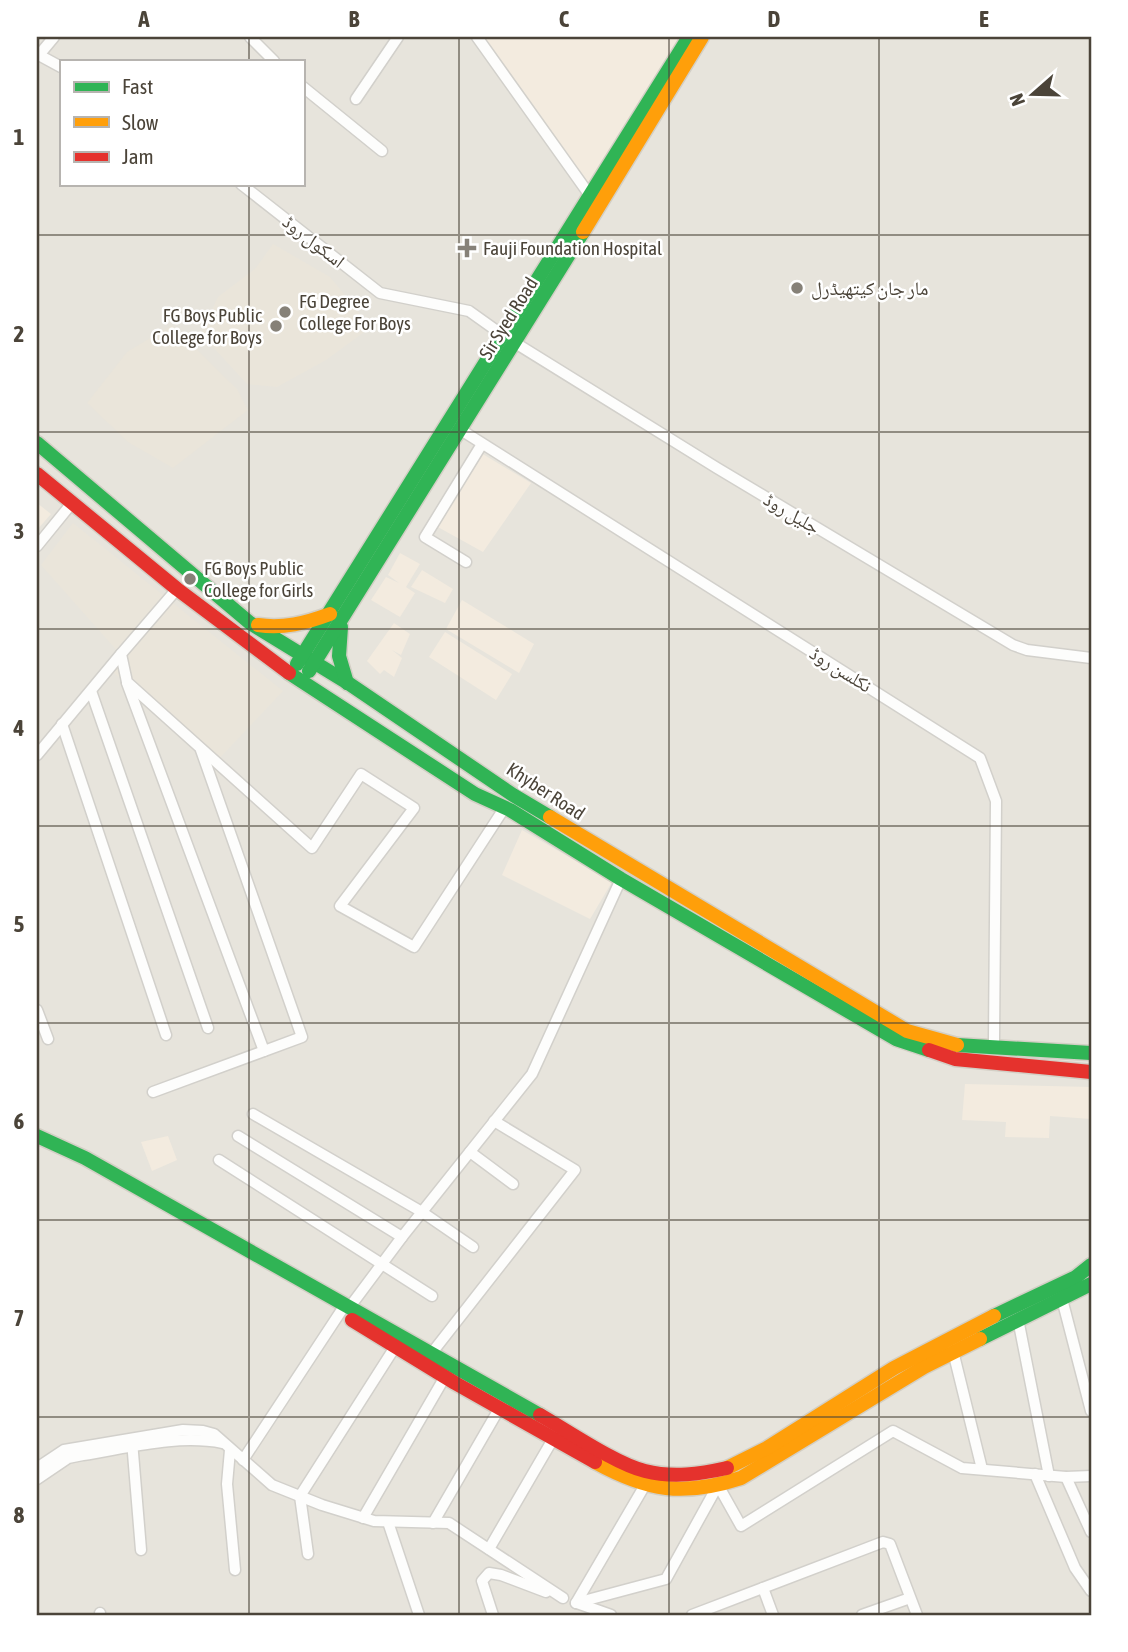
<svg xmlns="http://www.w3.org/2000/svg" width="1128" height="1652" font-family="'Asap Condensed','Noto Naskh Arabic',sans-serif">
  <style>
    .residential { fill: #e7e4dc; fill-rule: evenodd }
    .commercial { fill: #f3ebdf }
    .education { fill: #eae5da }
    .lines { fill: none; stroke-linecap: round; stroke-linejoin: round }
    .street-casing { stroke: #d2d0cb; stroke-width: 13 }
    .fast-casing { stroke: #d3cfc5; stroke-width: 17 }
    .slow-casing { stroke: #d3cfc5; stroke-width: 17 }
    .jam-casing { stroke: #d3cfc5; stroke-width: 17 }
    .street { stroke: #fdfdfc; stroke-width: 10 }
    .fast { stroke: #30b455; stroke-width: 14 }
    .slow { stroke: #ff9f0a; stroke-width: 14 }
    .jam { stroke: #e5322d; stroke-width: 14 }
    .grid { fill: none; stroke: #4b4439; stroke-width: 2; stroke-opacity: 0.55 }
    .poi-dot { fill: #868178; stroke: #fff; stroke-width: 2.5 }
    .labels { text-anchor: middle; dominant-baseline: central; stroke-width: 5; stroke-linejoin: round; paint-order: stroke }
    .street-label { font-size: 19px; fill: #4b4439; stroke: #fff }
    .poi-label { font-size: 19px; fill: #4b4439; stroke: #fff; text-anchor: start }
    .neatline { fill: none; stroke: #4b4439; stroke-width: 2.5 }
    .grid-label { font-size: 23px; text-anchor: middle; font-weight: bold; fill: #4b4439 }
  </style>
  <rect width="100%" height="100%" fill="#f4f2ee"/>
  <path class="residential" d="M 37,37 L 1091,37 L 1091,1615 L 37,1615 ZM 61,61 L 303,61 L 303,184 L 61,184 Z"/>
  <g class="commercial">
    <path d="M 480,37 L 689,37 L 591,197 Z"/>
    <path d="M 481,453 L 531,483 L 483,552 L 436,526 Z"/>
    <path d="M 37,503 L 51,514 L 37,530 Z"/>
    <path d="M 400,553 L 420,564 L 406,587 L 415,593 L 400,617 L 371,600 L 386,577 L 399,583 L 388,575 Z"/>
    <path d="M 422,570 L 453,589 L 445,603 L 411,587 Z"/>
    <path d="M 462,600 L 534,644 L 519,673 L 446,629 Z"/>
    <path d="M 394,623 L 410,634 L 401,655 L 392,650 L 402,658 L 394,677 L 384,670 L 380,674 L 367,661 Z"/>
    <path d="M 445,632 L 512,674 L 496,700 L 429,657 Z"/>
    <path d="M 522,830 L 612,882 L 590,919 L 502,875 Z"/>
    <path d="M 965,1084 L 1091,1087 L 1091,1119 L 1050,1116 L 1049,1138 L 1005,1137 L 1006,1122 L 962,1120 Z"/>
    <path d="M 168,1136 L 177,1160 L 152,1171 L 141,1142 Z"/>
  </g>
  <g class="education">
    <path d="M 273,244 L 330,277 L 371,327 L 326,360 L 277,387 L 247,384 L 201,334 L 218,297 L 256,268 Z"/>
    <path d="M 172,325 L 237,389 L 248,410 L 173,468 L 128,442 L 87,403 L 127,352 Z"/>
    <path d="M 73,523 L 283,691 L 215,763 L 112,671 L 120,654 L 41,565 Z"/>
  </g>
  <g class="lines">
    <defs>
      <g id="street">
        <path d="M 250,37 L 274,61"/>
        <path d="M 477,37 L 591,197"/>
        <path d="M 37,54 L 61,67"/>
        <path d="M 39,55 L 54,37"/>
        <path d="M 303,87 L 382,151"/>
        <path d="M 356,99 L 398,37"/>
        <path d="M 241,184 L 380,293 L 469,311 L 504,336 L 717,468 L 1013,645 L 1027,650 L 1091,658"/>
        <path d="M 461,430 L 980,758 L 996,801 L 994,1040"/>
        <path d="M 37,546 L 72,503"/>
        <path d="M 466,562 L 425,537 L 482,444"/>
        <path d="M 177,589 L 121,654 L 127,682 L 312,848 L 361,774 L 414,808 L 340,906 L 414,947 L 505,807"/>
        <path d="M 127,683 L 264,1051"/>
        <path d="M 91,691 L 208,1028"/>
        <path d="M 62,724 L 166,1035"/>
        <path d="M 37,755 L 121,654"/>
        <path d="M 37,1010 L 48,1039"/>
        <path d="M 153,1092 L 302,1037 L 201,750"/>
        <path d="M 253,1114 L 422,1212 L 473,1247"/>
        <path d="M 238,1136 L 402,1237"/>
        <path d="M 470,1152 L 513,1184"/>
        <path d="M 219,1160 L 432,1296"/>
        <path d="M 1062,1299 L 1091,1411"/>
        <path d="M 349,1308 L 402,1237 L 532,1074 L 621,879"/>
        <path d="M 1018,1319 L 1049,1476"/>
        <path d="M 952,1347 L 982,1469"/>
        <path d="M 431,1354 L 575,1170 L 494,1121"/>
        <path d="M 132,1441 L 141,1550"/>
        <path d="M 230,1450 L 227,1484 L 235,1570"/>
        <path d="M 243,1460 L 345,1305"/>
        <path d="M 37,1468 L 64,1450 L 183,1430 L 203,1431 L 214,1434 L 272,1485 L 322,1505 L 374,1521 L 449,1523 L 563,1598"/>
        <path d="M 1035,1474 L 1075,1568 L 1091,1591"/>
        <path d="M 1066,1477 L 1091,1532"/>
        <path d="M 37,1479 L 68,1458 L 83,1455 C 128,1448 177,1434 223,1443"/>
        <path d="M 718,1485 L 741,1526 L 893,1431 L 962,1468 L 1066,1477 L 1091,1476"/>
        <path d="M 363,1518 L 446,1375"/>
        <path d="M 388,1522 L 419,1615"/>
        <path d="M 433,1523 L 499,1409"/>
        <path d="M 489,1549 L 553,1439"/>
        <path d="M 308,1554 L 300,1496 L 395,1347"/>
        <path d="M 763,1588 L 773,1615"/>
        <path d="M 576,1603 L 666,1579 L 718,1485"/>
        <path d="M 576,1603 L 645,1485"/>
        <path d="M 577,1603 L 611,1615"/>
        <path d="M 100,1615 L 100,1613"/>
        <path d="M 493,1615 L 482,1581 L 489,1573 L 501,1575 L 546,1592"/>
        <path d="M 692,1615 L 883,1542 L 890,1544 L 917,1615"/>
        <path d="M 862,1615 L 910,1598"/>
      </g>
      <g id="fast">
        <path d="M 37,443 L 250,623 L 348,683 L 513,795 L 550,817"/>
        <path d="M 341,627 L 339,656 L 347,683"/>
        <path d="M 297,664 L 689,37"/>
        <path d="M 309,671 L 583,232"/>
        <path d="M 289,673 L 475,794 L 510,810 L 621,879 L 896,1039 L 929,1050"/>
        <path d="M 957,1045 L 1091,1053"/>
        <path d="M 37,1136 L 85,1158 L 540,1415"/>
        <path d="M 994,1316 L 1076,1277 L 1091,1265"/>
        <path d="M 980,1339 L 1091,1284"/>
      </g>
      <g id="slow">
        <path d="M 583,232 L 702,37"/>
        <path d="M 258,625 C 283,629 306,623 330,614"/>
        <path d="M 550,817 L 907,1031 L 957,1045"/>
        <path d="M 595,1462 C 648,1491 683,1497 741,1478 L 924,1367 L 980,1339"/>
        <path d="M 727,1468 L 767,1448 L 894,1368 L 994,1316"/>
      </g>
      <g id="jam">
        <path d="M 37,474 L 177,589 L 289,673"/>
        <path d="M 929,1050 L 955,1059 L 1091,1072"/>
        <path d="M 352,1320 L 455,1383 L 595,1462"/>
        <path d="M 540,1415 C 568,1431 616,1464 645,1471 C 673,1478 700,1474 727,1468"/>
      </g>
    </defs>
    <use href="#street" class="street-casing"/>
    <use href="#fast" class="fast-casing"/>
    <use href="#slow" class="slow-casing"/>
    <use href="#jam" class="jam-casing"/>
    <use href="#street" class="street"/>
    <use href="#fast" class="fast"/>
    <use href="#slow" class="slow"/>
    <use href="#jam" class="jam"/>
  </g>
  <path class="grid" d="M 249,37 L 249,61M 459,37 L 459,1615M 669,37 L 669,1615M 879,37 L 879,1615M 249,184 L 249,1615M 37,235 L 1091,235M 37,432 L 1091,432M 37,629 L 1091,629M 37,826 L 1091,826M 37,1023 L 1091,1023M 37,1220 L 1091,1220M 37,1417 L 1091,1417"/>
  <g class="poi-dot">
    <path d="M463.5 237.5h7v7h7v7h-7v7h-7v-7h-7v-7h7z"/>
    <circle cx="797" cy="288" r="7"/>
    <circle cx="285" cy="312" r="7"/>
    <circle cx="276" cy="326" r="7"/>
    <circle cx="190" cy="579" r="7"/>
  </g>
  <g class="labels">
    <g class="street-label">
      <text transform="translate(314 241) rotate(38)">اسکول روڈ</text>
      <text transform="translate(508 318) rotate(-58)">Sir Syed Road</text>
      <text transform="translate(792 513) rotate(31)">جلیل روڈ</text>
      <text transform="translate(841 669) rotate(32)">نکلسن روڈ</text>
      <text transform="translate(546 791) rotate(33)">Khyber Road</text>
    </g>
    <g class="poi-label">
      <text x="483" y="248">Fauji Foundation Hospital</text>
      <text x="811" y="288">مار جان کیتھیڈرل</text>
      <text x="299" y="301">FG Degree<tspan x="299" dy="22">College For Boys</tspan></text>
      <text x="262" y="315" text-anchor="end">FG Boys Public<tspan x="262" dy="22">College for Boys</tspan></text>
      <text x="204" y="568">FG Boys Public<tspan x="204" dy="22">College for Girls</tspan></text>
    </g>
  </g>
  <rect width="1128" height="1652" fill="none" stroke="#ffffff" stroke-width="77"/>
  <rect x="60" y="60" width="245" height="126" fill="#ffffff" stroke="#b7b4b0" stroke-width="2"/>
  <rect x="74" y="82" width="35" height="10" fill="#30b455" stroke="#b7b4b0" stroke-width="2"/>
  <text x="122" y="94" font-size="21" fill="#4b4439">Fast</text>
  <rect x="74" y="117" width="35" height="10" fill="#ff9f0a" stroke="#b7b4b0" stroke-width="2"/>
  <text x="122" y="130" font-size="21" fill="#4b4439">Slow</text>
  <rect x="74" y="152" width="35" height="10" fill="#e5322d" stroke="#b7b4b0" stroke-width="2"/>
  <text x="122" y="164" font-size="21" fill="#4b4439">Jam</text>
  <g transform="translate(1033 94) rotate(250)" stroke="#ffffff" stroke-width="5" paint-order="stroke">
  <path d="M0-5L12 26L0 18L-12 26Z" fill="#4b4439"/>
  <text y="-10" font-size="19" font-weight="bold" text-anchor="middle" fill="#4b4439">N</text>
  </g>
  <rect x="38" y="38" width="1052" height="1576" class="neatline"/>
  <g class="grid-label">
    <text x="144" y="27">A</text>
    <text x="354" y="27">B</text>
    <text x="564" y="27">C</text>
    <text x="774" y="27">D</text>
    <text x="984" y="27">E</text>
    <text x="19" y="145">1</text>
    <text x="19" y="342">2</text>
    <text x="19" y="539">3</text>
    <text x="19" y="736">4</text>
    <text x="19" y="932">5</text>
    <text x="19" y="1129">6</text>
    <text x="19" y="1326">7</text>
    <text x="19" y="1523">8</text>
  </g>
</svg>
